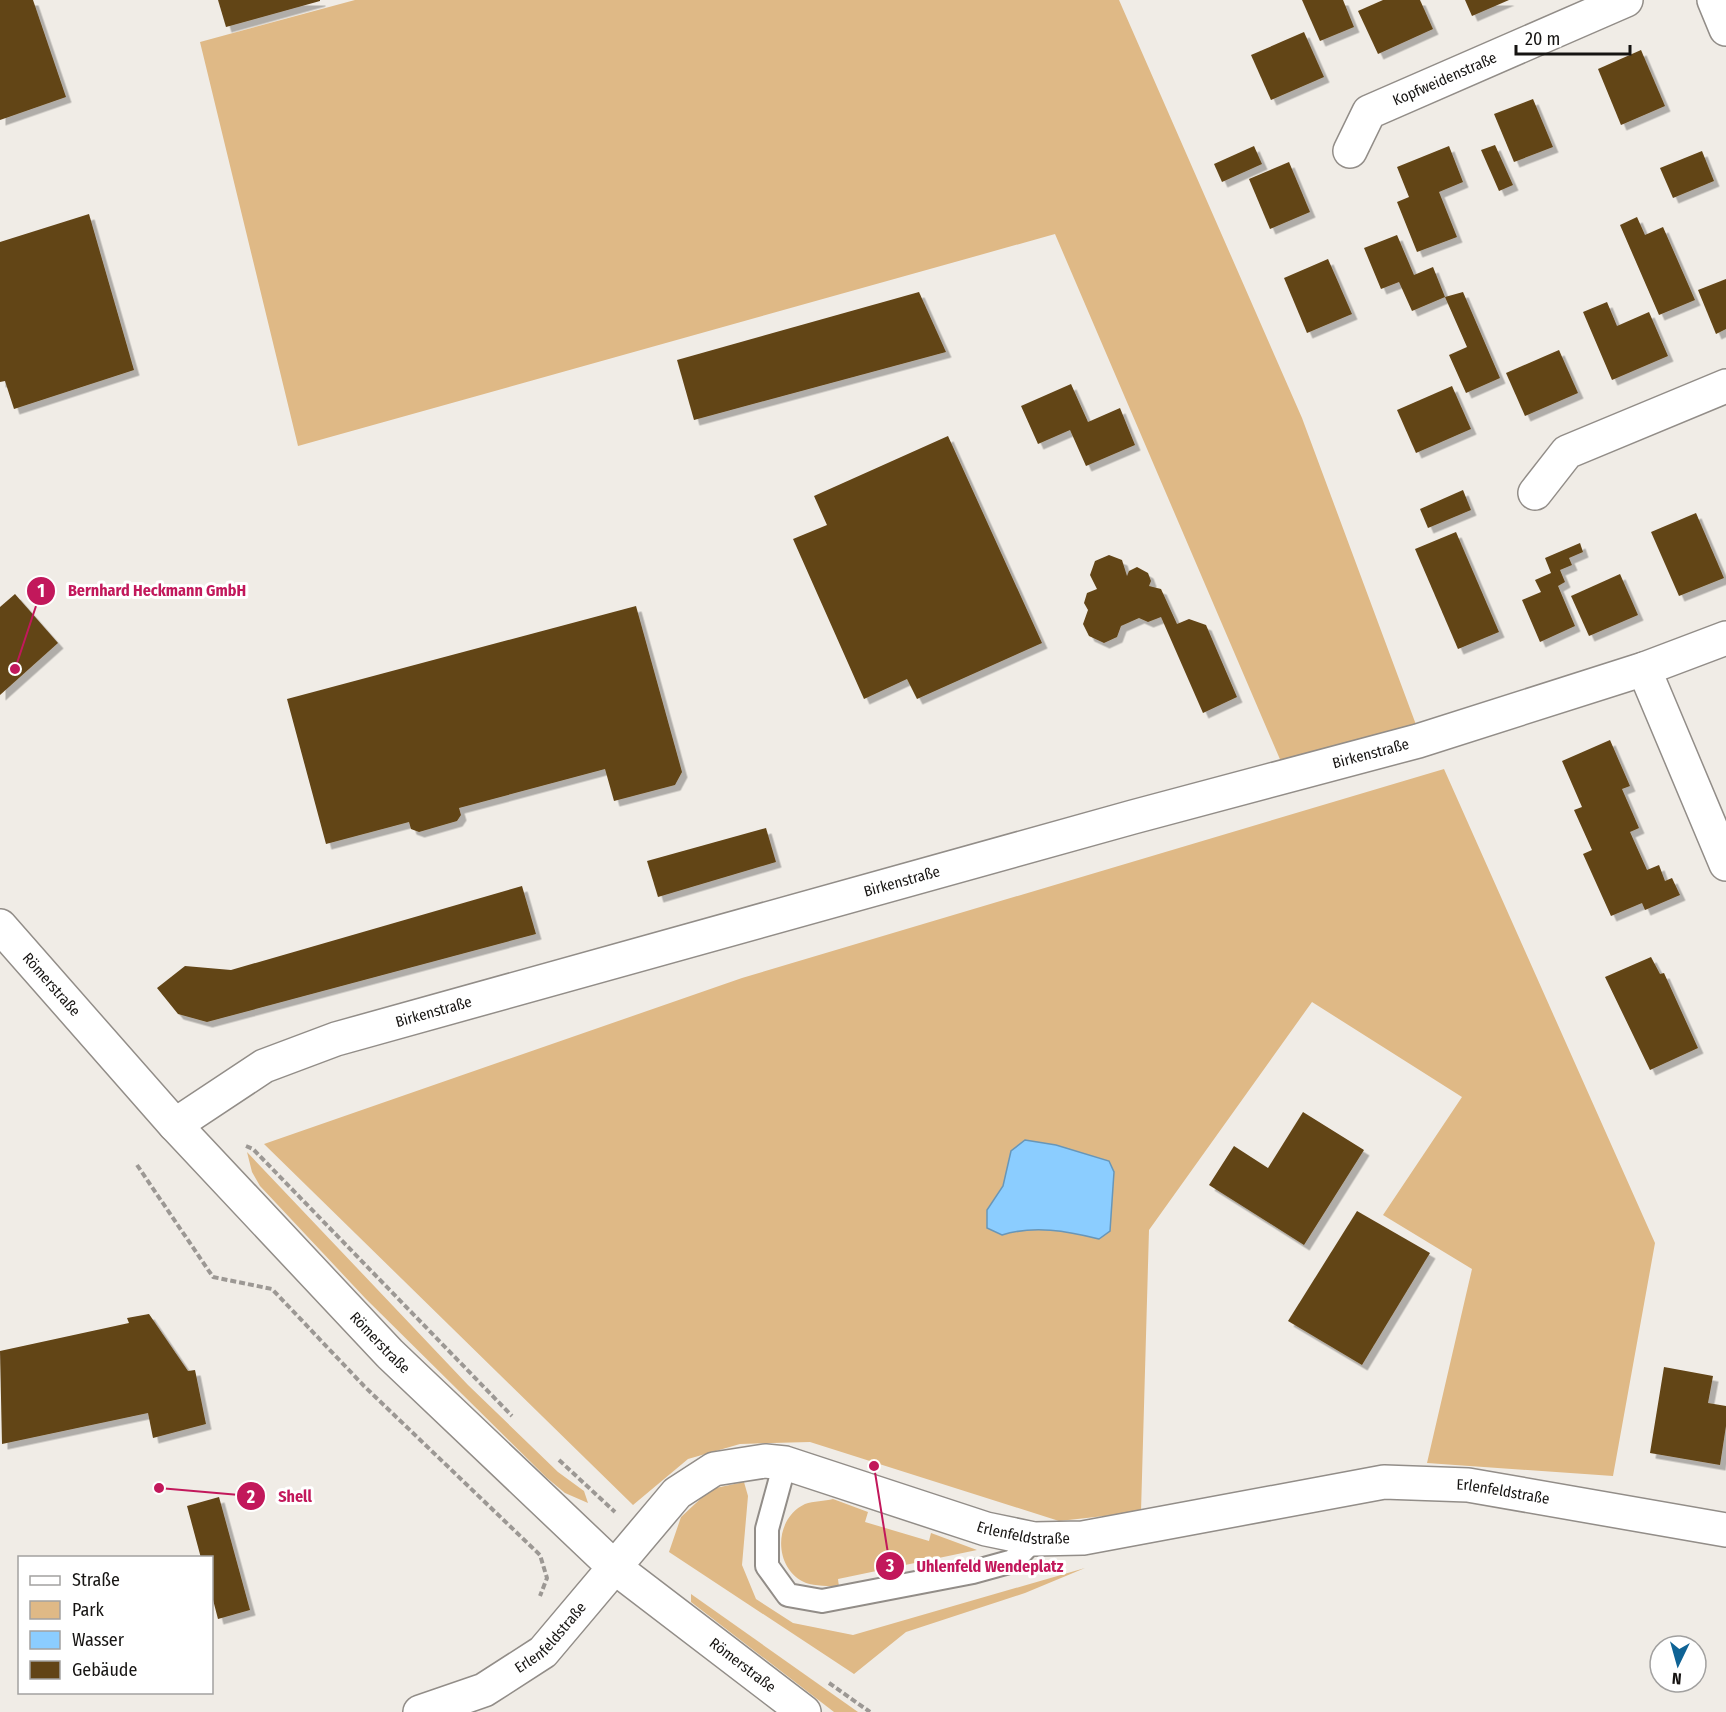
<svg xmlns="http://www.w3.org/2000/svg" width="1726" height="1712" font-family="'Fira Sans Condensed',sans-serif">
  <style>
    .green { fill: #dfb986 }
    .water { fill: #8bcdff; stroke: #6896b8; stroke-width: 1.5 }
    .building { fill: #624416; filter: url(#shadow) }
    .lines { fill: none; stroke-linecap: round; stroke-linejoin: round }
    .service-casing { stroke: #928d88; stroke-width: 26 }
    .minor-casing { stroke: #928d88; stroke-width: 36 }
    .secondary-casing { stroke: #928d88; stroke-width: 36 }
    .path { stroke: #9c9894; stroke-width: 4; stroke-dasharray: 6 3; stroke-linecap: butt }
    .service { stroke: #fff; stroke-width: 22 }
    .minor { stroke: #fff; stroke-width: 33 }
    .secondary { stroke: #fff; stroke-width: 33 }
    .labels { text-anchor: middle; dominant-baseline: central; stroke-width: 6; stroke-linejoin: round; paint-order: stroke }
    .street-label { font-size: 15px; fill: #161412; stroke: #fff }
    .leader { fill: none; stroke: #c2185b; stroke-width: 2 }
    .callout-dot { fill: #c2185b; stroke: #fff; stroke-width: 2 }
    .mark-label { font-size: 18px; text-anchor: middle; font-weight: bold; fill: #fff }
    .callout-label { font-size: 16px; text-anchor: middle; font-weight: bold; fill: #c2185b; stroke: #fff; stroke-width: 6; stroke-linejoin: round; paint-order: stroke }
  </style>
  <defs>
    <filter id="shadow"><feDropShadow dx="5.5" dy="5.5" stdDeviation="0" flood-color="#0004"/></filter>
  </defs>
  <rect width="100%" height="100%" fill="#f0ece6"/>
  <g class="green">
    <path d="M 355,0 L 1119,0 L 1302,418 L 1418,730 L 1285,771 L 1055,234 L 298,446 L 200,42 Z"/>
    <path d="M 1444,769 L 1655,1243 L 1613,1476 L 1427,1463 L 1472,1269 L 1383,1215 L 1462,1097 L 1312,1002 L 1149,1230 L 1141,1512 L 1059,1521 L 810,1442 L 740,1444 L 688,1459 L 633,1505 L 264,1144 L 742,978 Z"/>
    <path d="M 247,1152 L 468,1385 L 558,1472 L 584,1491 L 588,1503 L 565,1493 L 547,1478 L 366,1299 L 260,1186 L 252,1172 Z"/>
    <path d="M 744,1482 L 748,1496 L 742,1565 L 756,1599 L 793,1623 L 853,1635 L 1085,1568 L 1025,1593 L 906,1632 L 854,1674 L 669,1552 L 681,1517 L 711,1489 Z"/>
    <path d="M 833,1499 L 868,1512 L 865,1522 L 929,1541 L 931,1533 L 977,1550 L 838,1579 L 839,1587 C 829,1586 815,1586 806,1583 C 773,1569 773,1519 805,1504 C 813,1501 825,1501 833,1499 Z"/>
    <path d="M 691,1594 L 858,1712 L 834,1712 L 691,1602 Z"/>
  </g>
  <path class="water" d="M 1025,1140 L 1056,1145 L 1109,1161 L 1114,1172 L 1110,1231 L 1099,1239 C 1067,1231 1034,1225 1002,1235 L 987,1228 L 987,1210 L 1003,1186 L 1011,1151 Z"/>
  <g class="building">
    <path d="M 0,0 L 33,0 L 66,97 L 0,120 Z"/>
    <path d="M 218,0 L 320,0 L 320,1 L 226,27 Z"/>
    <path d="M 1302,0 L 1343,0 L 1354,27 L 1320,41 Z"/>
    <path d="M 1383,0 L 1420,0 L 1433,29 L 1378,54 L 1358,11 Z"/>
    <path d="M 1465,0 L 1509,0 L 1472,16 Z"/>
    <path d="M 1304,32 L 1324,77 L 1271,100 L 1251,55 Z"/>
    <path d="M 1641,50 L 1665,106 L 1621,125 L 1598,69 Z"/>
    <path d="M 1533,99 L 1553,147 L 1514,162 L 1494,114 Z"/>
    <path d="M 1495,145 L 1513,185 L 1499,191 L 1481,150 Z"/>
    <path d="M 1254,146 L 1262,164 L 1222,182 L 1214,164 Z"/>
    <path d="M 1449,146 L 1463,182 L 1439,192 L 1457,237 L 1417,252 L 1397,202 L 1409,197 L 1397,167 Z"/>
    <path d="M 1702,151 L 1714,181 L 1673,198 L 1660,168 Z"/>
    <path d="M 1289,162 L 1310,212 L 1270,229 L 1249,179 Z"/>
    <path d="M 89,214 L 134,370 L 14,409 L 5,381 L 0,382 L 0,242 Z"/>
    <path d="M 1637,217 L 1645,235 L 1663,227 L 1695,300 L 1659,315 L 1620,225 Z"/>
    <path d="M 1397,235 L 1414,275 L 1433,267 L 1445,297 L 1412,311 L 1399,282 L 1381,289 L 1364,248 Z"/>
    <path d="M 1328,259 L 1352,314 L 1307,333 L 1284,278 Z"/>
    <path d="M 1726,279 L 1726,329 L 1716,334 L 1698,290 Z"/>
    <path d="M 919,292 L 946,352 L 694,420 L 677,360 Z"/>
    <path d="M 1463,292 L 1500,378 L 1466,393 L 1449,355 L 1467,347 L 1445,297 Z"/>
    <path d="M 1607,302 L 1617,326 L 1649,312 L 1668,356 L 1612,380 L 1583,312 Z"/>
    <path d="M 1559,350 L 1578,393 L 1525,416 L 1506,373 Z"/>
    <path d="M 1071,384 L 1088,422 L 1120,408 L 1135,445 L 1086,466 L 1070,430 L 1038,444 L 1021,406 Z"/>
    <path d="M 1452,386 L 1471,429 L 1416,453 L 1397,410 Z"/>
    <path d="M 948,436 L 1042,643 L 917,699 L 907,679 L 864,699 L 793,539 L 827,525 L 814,496 Z"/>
    <path d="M 1463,490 L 1471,510 L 1428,528 L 1420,509 Z"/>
    <path d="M 1696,513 L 1724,578 L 1679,596 L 1651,532 Z"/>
    <path d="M 1456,532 L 1499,632 L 1458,649 L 1415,549 Z"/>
    <path d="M 1580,543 L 1583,552 L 1569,558 L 1572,565 L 1560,570 L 1565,582 L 1558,586 L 1575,626 L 1540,642 L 1522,600 L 1541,592 L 1535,580 L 1551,573 L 1545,558 Z"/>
    <path d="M 1109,555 L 1122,560 L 1127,576 L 1129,571 L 1137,567 L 1148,573 L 1151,581 L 1149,586 L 1161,589 L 1177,624 L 1189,619 L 1206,625 L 1237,697 L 1203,713 L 1161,617 L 1148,622 L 1139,618 L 1121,626 L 1117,637 L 1104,643 L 1089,636 L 1083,624 L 1088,610 L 1084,603 L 1087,593 L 1097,589 L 1090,575 L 1095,561 Z"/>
    <path d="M 1620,574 L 1638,615 L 1589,636 L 1571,596 Z"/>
    <path d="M 15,594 L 58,643 L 0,695 L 0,607 Z"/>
    <path d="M 636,606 L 682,772 L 675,785 L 614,801 L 605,769 L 459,808 L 461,815 L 457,821 L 419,832 L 411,829 L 409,822 L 326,844 L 287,699 Z"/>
    <path d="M 1610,740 L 1630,786 L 1622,789 L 1639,828 L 1630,832 L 1647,870 L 1659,865 L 1665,881 L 1672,878 L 1680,895 L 1645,910 L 1642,903 L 1611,916 L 1583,854 L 1592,850 L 1574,810 L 1582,807 L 1562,761 Z"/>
    <path d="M 766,828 L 776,862 L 658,897 L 647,861 Z"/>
    <path d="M 522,886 L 536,934 L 207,1022 L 178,1014 L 157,988 L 185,966 L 231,970 Z"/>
    <path d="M 1651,957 L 1660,974 L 1664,973 L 1698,1048 L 1650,1070 L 1605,977 Z"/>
    <path d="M 1303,1112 L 1364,1150 L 1304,1245 L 1209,1185 L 1234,1146 L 1268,1168 Z"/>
    <path d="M 1357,1211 L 1430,1253 L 1362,1365 L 1288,1321 Z"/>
    <path d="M 149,1314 L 188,1371 L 195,1370 L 206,1424 L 153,1438 L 148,1413 L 2,1444 L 0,1351 L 129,1323 L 127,1318 Z"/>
    <path d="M 1664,1367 L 1713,1376 L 1708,1403 L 1726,1406 L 1726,1426 L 1720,1465 L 1650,1453 Z"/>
    <path d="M 219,1497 L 250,1610 L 218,1619 L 212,1596 L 212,1558 L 201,1558 L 187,1506 Z"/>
  </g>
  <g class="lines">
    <defs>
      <path id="service" d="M 785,1463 L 767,1529 L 767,1566 L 788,1595 L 822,1601 L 973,1572 L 1013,1561 L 1034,1539"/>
      <g id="minor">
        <path d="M 1714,0 L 1726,29"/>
        <path id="s1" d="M 1350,151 L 1369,112 L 1626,0"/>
        <path d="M 1535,493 L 1567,452 L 1726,386"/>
        <path d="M 1644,669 L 1726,864"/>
        <path id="s2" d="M 175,1125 L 264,1066 L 336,1039 L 1133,817 L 1418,741 L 1644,669 L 1726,638"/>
        <path id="s3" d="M 420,1712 L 484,1690 L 543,1652 L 677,1493 L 714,1469 L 765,1461 L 785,1463 L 986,1529 L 1034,1539 L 1083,1538 L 1384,1482 L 1468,1485 L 1726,1530"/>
      </g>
      <g id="secondary">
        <path id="s4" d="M 0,926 L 175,1125 L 390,1354 L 613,1566 L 804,1712"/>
      </g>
    </defs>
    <use href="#service" class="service-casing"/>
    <use href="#minor" class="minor-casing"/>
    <use href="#secondary" class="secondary-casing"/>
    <g class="path">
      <path d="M 246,1146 L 253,1149 L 512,1416"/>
      <path d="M 137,1165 L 213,1277 L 272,1289 L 364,1386 L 540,1555 L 547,1578 L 540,1596"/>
      <path d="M 559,1460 L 615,1512"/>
      <path d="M 829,1683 L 870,1712"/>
    </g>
    <use href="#service" class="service"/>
    <use href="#minor" class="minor"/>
    <use href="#secondary" class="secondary"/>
  </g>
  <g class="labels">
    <g class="street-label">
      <text stroke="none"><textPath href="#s1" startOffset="126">Kopfweidenstraße</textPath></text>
      <text stroke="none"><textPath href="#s2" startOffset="1257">Birkenstraße</textPath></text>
      <text stroke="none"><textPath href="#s2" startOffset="771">Birkenstraße</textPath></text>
      <text stroke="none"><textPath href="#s4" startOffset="78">Römerstraße</textPath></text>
      <text stroke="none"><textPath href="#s2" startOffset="285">Birkenstraße</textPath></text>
      <text stroke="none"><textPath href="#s4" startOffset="564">Römerstraße</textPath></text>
      <text stroke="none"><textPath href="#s3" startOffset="1197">Erlenfeldstraße</textPath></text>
      <text stroke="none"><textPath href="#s3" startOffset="711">Erlenfeldstraße</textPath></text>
      <text stroke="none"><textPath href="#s3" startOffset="153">Erlenfeldstraße</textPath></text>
      <text stroke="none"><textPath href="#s4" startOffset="1050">Römerstraße</textPath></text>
    </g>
  </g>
  <path class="leader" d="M15 669L41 591M159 1488L251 1496M874 1466L890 1566"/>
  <g class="callout-dot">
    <circle cx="15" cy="669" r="6"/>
    <circle cx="159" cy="1488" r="6"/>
    <circle cx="874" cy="1466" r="6"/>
    <circle cx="41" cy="591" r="15"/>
    <circle cx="251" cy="1496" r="15"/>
    <circle cx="890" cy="1566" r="15"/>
  </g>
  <g class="mark-label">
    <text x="41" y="597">1</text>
    <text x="251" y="1503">2</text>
    <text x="890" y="1572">3</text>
  </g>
  <g class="callout-label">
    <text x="157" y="596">Bernhard Heckmann GmbH</text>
    <text x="295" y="1502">Shell</text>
    <text x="990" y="1572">Uhlenfeld Wendeplatz</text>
  </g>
  <rect x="18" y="1556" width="195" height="138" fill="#ffffff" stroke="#a2a1a0" stroke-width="1.5"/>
  <rect x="30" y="1576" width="30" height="9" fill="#ffffff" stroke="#a2a1a0" stroke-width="1.5"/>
  <text x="72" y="1586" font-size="18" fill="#161412">Straße</text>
  <rect x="30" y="1601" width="30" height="18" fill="#dfb986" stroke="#a2a1a0" stroke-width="1.5"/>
  <text x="72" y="1616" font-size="18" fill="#161412">Park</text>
  <rect x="30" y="1631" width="30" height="18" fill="#8bcdff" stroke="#a2a1a0" stroke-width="1.5"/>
  <text x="72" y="1646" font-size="18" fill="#161412">Wasser</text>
  <rect x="30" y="1661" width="30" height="18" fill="#624416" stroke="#a2a1a0" stroke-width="1.5"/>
  <text x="72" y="1676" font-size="18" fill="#161412">Gebäude</text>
  <g transform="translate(1678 1664) rotate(185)"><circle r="28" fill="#ffffff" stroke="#a2a1a0" stroke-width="1.5"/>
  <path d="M0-4.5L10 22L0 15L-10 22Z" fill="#0f6395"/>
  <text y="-9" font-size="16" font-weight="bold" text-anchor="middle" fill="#161412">N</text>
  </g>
  <path d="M1516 45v9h114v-9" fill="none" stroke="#161412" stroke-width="3"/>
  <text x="1525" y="45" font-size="18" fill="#161412" stroke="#ffffff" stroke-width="4.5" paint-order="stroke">20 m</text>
</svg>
